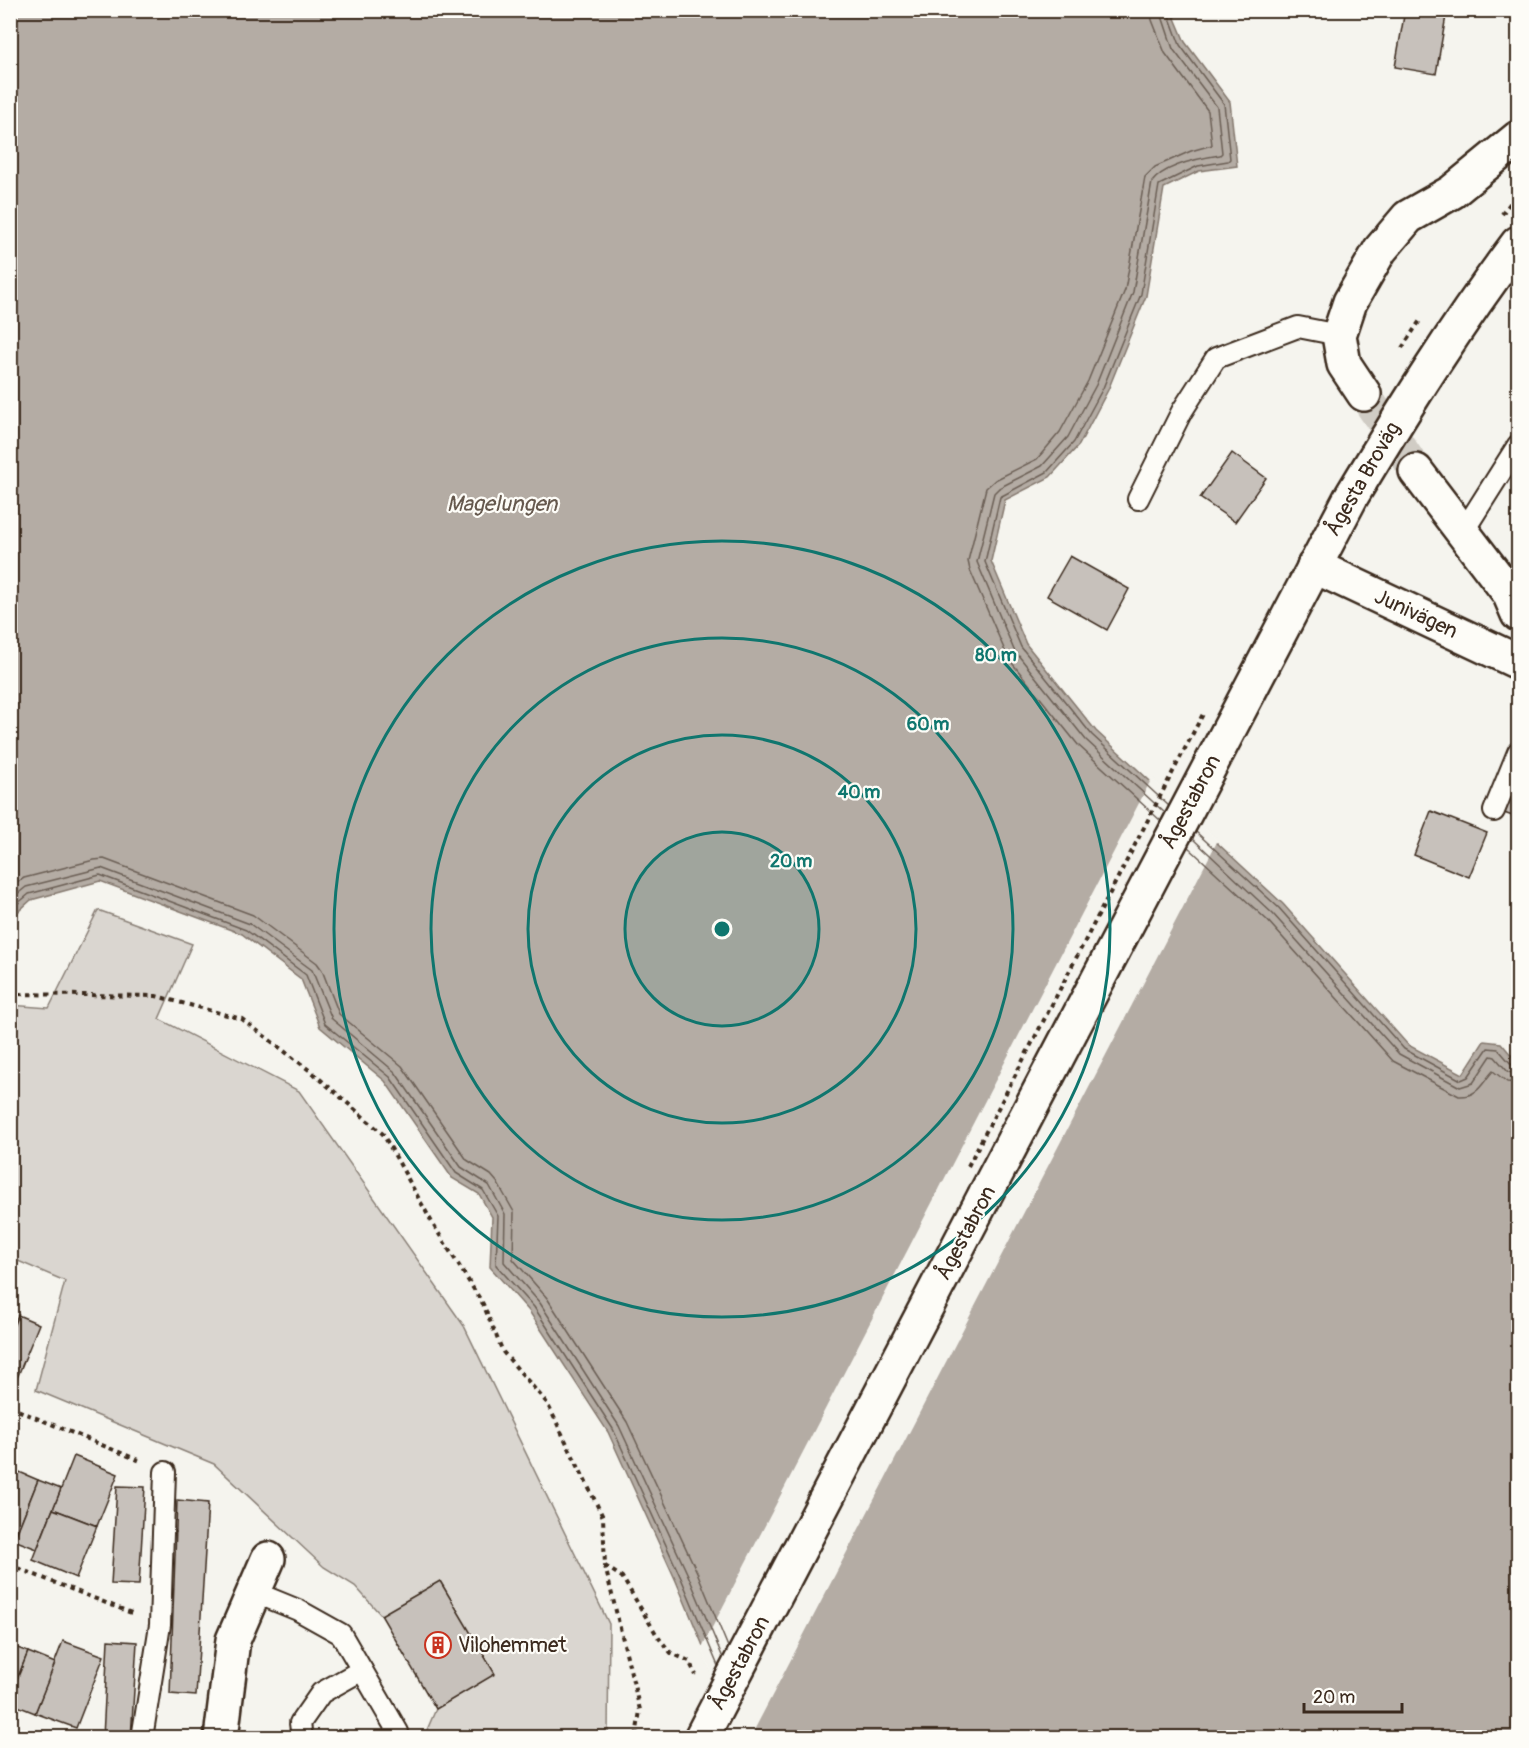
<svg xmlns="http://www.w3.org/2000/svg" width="1529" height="1748" font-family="Pangolin,sans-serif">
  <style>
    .green { fill: #dad6d0; stroke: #8a8077; stroke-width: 1.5 }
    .water { fill: #b4aca4; stroke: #84786e; stroke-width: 1.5 }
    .pier { fill: #f5f4ee }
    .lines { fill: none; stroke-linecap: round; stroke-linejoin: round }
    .shore { stroke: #6b5e54; stroke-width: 1.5 }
    .building { fill: #c7c1bb; stroke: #3b2a1e; stroke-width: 1.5 }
    .street-tunnel { stroke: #d0ccc4; stroke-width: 33; stroke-dasharray: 33 16; stroke-linecap: butt }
    .lane-casing { stroke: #3b2a1e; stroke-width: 24 }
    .street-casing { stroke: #3b2a1e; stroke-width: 38 }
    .secondary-casing { stroke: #3b2a1e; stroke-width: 38 }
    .path { stroke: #3b2a1e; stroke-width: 4; stroke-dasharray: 4.5 4.5; stroke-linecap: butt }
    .lane { stroke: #fdfcf7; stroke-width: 20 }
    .street { stroke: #fdfcf7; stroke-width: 33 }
    .secondary { stroke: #fdfcf7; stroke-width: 33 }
    .secondary-bridge-casing { stroke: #3b2a1e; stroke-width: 38; stroke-linecap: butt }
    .path-bridge { stroke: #3b2a1e; stroke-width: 4; stroke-dasharray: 4.5 4.5; stroke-linecap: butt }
    .secondary-bridge { stroke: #fdfcf7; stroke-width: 33 }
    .ring { fill: none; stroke: #0f766e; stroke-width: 3 }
    .labels { text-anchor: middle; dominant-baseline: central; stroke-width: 4.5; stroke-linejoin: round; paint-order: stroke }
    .street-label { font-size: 21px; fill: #3b2a1e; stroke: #fdfcf7 }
    .poi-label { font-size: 21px; fill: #3b2a1e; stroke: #fdfcf7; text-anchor: start }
    .water-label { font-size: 22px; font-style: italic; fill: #65584d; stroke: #fdfcf7 }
    .centre { fill: #0f766e; stroke: #fdfcf7; stroke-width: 3 }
    .ring-label { font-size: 18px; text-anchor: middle; font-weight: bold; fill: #0f766e; stroke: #fdfcf7; stroke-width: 4.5; stroke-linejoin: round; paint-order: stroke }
  </style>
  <rect width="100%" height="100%" fill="#f5f4ee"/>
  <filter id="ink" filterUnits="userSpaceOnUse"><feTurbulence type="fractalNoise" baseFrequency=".0167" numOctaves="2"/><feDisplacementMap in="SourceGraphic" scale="12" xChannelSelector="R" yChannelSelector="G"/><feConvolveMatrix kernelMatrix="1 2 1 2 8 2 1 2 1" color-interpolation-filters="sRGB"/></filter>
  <g filter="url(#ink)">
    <path class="green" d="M 98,910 L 192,944 L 159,1019 L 299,1091 L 464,1326 L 609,1624 L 608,1737 L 424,1737 L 436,1709 L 494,1674 L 440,1581 L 381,1615 L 355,1586 L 324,1567 L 214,1464 L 36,1390 L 65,1281 L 11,1258 L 10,1005 L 49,1008 Z"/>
    <path class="water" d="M 11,11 L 1172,11 L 1185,42 L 1230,102 L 1237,166 L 1199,171 L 1164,188 L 1146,296 L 1108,390 L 1079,445 L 1050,477 L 1005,500 L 991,561 L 1026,644 L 1096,731 L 1283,904 L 1408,1045 L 1463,1074 L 1484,1041 L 1501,1043 L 1518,1063 L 1518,1737 L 741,1737 L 676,1581 L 608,1432 L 529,1311 L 490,1267 L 492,1217 L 479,1194 L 452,1178 L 385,1081 L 320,1027 L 301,979 L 242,934 L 100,881 L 31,900 L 11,918 Z"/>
    <path class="pier" d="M 1152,778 L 1218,840 L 750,1738 L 738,1738 L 701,1649 Z"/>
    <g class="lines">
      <g class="shore">
        <path d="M 1151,10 L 1152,20 L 1165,53 L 1208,111 L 1212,145 L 1191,151 L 1155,167 L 1145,177 L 1125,290 L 1088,381 L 1060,432 L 1037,459 L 995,480 L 986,488 L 968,561 L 970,570 L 1008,658 L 1079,746 L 1161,821"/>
        <path d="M 1160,10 L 1173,49 L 1217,107 L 1222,153 L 1220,155 C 1200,158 1165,165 1152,182 L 1133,292 L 1096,385 L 1068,437 L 1042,466 L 999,488 L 994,493 L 977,562 L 1014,650 L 1086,740 L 1165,813"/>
        <path d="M 1167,10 L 1180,45 L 1224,104 L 1230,159 L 1228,161 L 1198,166 L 1159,185 L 1141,294 L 1103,388 L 1074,442 L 1047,472 L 1000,497 L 985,562 L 1021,647 L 1092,735 L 1169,806"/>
        <path d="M 1196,832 L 1279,908 L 1404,1049 L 1461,1080 L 1468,1077 L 1488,1048 L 1498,1049 L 1512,1065 L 1518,1067"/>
        <path d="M 1192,838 L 1273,914 L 1399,1054 L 1460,1087 L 1473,1083 L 1491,1056 L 1495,1057 L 1508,1072 L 1518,1074"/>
        <path d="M 1188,847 L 1267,920 L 1393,1061 L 1459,1096 C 1478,1097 1482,1083 1493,1071 L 1507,1082 L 1518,1083"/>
        <path d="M 10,887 L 24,878 L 94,860 L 104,859 L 253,915 L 317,963 L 322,970 L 339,1014 L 402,1066 L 467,1160 L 491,1175 L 497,1182 L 514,1212 L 513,1259 L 547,1298 L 627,1422 L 697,1572 L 728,1647"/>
        <path d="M 10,900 L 26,887 L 101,868 L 250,924 L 312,970 L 332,1019 L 395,1072 L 461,1167 L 489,1185 L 505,1214 L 504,1262 L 540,1303 L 619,1426 L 688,1575 L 723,1658"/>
        <path d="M 10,910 L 29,894 L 100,875 L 246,930 L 306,975 L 325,1024 L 390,1077 L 456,1173 L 483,1190 L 498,1216 L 496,1265 L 534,1307 L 613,1429 L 681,1578 L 718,1666"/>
      </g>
    </g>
    <g class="building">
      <path d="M 1405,10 L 1447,10 L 1436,74 L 1395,67 Z"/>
      <path d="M 1232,453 L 1266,478 L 1235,522 L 1200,498 Z"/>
      <path d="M 1070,556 L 1129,589 L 1107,630 L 1047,596 Z"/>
      <path d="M 1518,774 L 1518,818 L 1504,813 Z"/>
      <path d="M 1431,811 L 1487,833 L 1469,877 L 1414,855 Z"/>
      <path d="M 18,1315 L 39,1324 L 15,1383 L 10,1381 L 10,1334 Z"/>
      <path d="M 74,1456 L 118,1474 L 97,1526 L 53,1509 Z"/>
      <path d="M 17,1471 L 38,1480 L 14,1540 L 10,1539 L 10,1487 Z"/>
      <path d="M 38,1480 L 61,1489 L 37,1549 L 14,1540 Z"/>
      <path d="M 117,1486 L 145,1487 L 139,1585 L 111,1584 Z"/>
      <path d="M 177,1500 L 208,1503 L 196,1696 L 170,1694 Z"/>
      <path d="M 53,1509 L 97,1526 L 76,1578 L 33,1560 Z"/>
      <path d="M 440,1581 L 495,1674 L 436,1709 L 381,1615 Z"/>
      <path d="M 108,1640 L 137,1642 L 131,1738 L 103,1737 Z"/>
      <path d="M 63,1641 L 104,1656 L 76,1728 L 35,1713 Z"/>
      <path d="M 10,1645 L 28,1652 L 10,1697 Z"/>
      <path d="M 28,1652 L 55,1663 L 35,1713 L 10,1703 L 10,1697 Z"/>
    </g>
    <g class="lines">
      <path class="street-tunnel" d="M 1364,394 L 1416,471"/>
      <defs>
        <g id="lane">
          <path d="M 1138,499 L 1182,411 L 1216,358 L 1298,327 L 1339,335"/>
          <path d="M 1463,532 L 1518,445"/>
          <path d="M 1494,811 L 1518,752"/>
          <path d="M 254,1592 L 298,1610 L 341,1634 L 398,1732 L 395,1738"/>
          <path d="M 142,1738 L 160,1625 L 165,1472"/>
          <path d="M 302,1738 L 300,1723 L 321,1693 L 362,1670"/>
        </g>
        <g id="street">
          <path d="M 1364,394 L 1344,364 L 1339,335 L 1350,302 L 1380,250 L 1408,217 L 1452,192 L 1518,138"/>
          <path d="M 1416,471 L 1509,593 L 1518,614"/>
          <path d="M 1314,566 L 1518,662"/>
          <path d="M 221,1738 L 233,1640 L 268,1559"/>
        </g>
        <path id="secondary" d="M 985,1195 L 1351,497 C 1404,409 1457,324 1518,243"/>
      </defs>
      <use href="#lane" class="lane-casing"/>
      <use href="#street" class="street-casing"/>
      <use href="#secondary" class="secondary-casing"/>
      <g class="path">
        <path d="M 1502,214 L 1518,193"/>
        <path d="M 1402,348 L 1421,319"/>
        <path d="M 10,994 L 156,996 L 242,1019 L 313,1073 L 383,1134 L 434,1226 L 483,1304 L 503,1352 L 547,1403 L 603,1517 L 605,1566 L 640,1710 L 636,1738"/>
        <path d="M 10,1407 L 143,1462"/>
        <path d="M 10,1565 L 134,1614"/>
        <path d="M 605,1566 L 622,1577 L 658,1637 L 671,1653 L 689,1661 L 696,1675"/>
        <path d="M 10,1733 L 23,1738"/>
      </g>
      <use href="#lane" class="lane"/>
      <use href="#street" class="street"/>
      <use href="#secondary" class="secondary"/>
      <defs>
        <path id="secondary-bridge" d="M 701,1738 L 985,1195"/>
      </defs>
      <use href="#secondary-bridge" class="secondary-bridge-casing"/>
      <path class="path-bridge" d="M 968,1166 L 1204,712"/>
      <use href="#secondary-bridge" class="secondary-bridge"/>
    </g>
  </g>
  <circle cx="722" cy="929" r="97" fill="#0f766e" fill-opacity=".12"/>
  <g class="ring">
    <circle cx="722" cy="929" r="97"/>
    <circle cx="722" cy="929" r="194"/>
    <circle cx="722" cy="929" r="291"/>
    <circle cx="722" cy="929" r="388"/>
  </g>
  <defs>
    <symbol id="building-ring" viewBox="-11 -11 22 22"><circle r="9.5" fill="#fdfcf7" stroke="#c8321e" stroke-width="1.5"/><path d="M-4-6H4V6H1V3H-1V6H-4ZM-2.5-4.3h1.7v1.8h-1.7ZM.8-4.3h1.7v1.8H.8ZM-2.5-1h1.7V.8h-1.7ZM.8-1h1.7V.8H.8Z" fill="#c8321e"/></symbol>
  </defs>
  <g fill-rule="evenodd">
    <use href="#building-ring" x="423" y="1630" width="30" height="30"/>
  </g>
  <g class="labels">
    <g class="street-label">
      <text transform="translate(1363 479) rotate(-60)">Ågesta Broväg</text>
      <text transform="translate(1416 614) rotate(25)">Junivägen</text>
      <text transform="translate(1191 802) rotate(-62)">Ågestabron</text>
      <text transform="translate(966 1233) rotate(-62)">Ågestabron</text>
      <text transform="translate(740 1663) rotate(-62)">Ågestabron</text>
    </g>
    <g class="poi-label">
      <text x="458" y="1645">Vilohemmet</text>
    </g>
    <g class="water-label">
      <text x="502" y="504">Magelungen</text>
    </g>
  </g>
  <circle cx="722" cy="929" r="9" class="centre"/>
  <g class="ring-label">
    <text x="996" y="661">80 m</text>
    <text x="928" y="730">60 m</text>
    <text x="859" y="798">40 m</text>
    <text x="791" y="867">20 m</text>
  </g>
  <rect width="1529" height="1748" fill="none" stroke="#fdfcf7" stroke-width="36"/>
  <rect x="18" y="18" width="1493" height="1712" fill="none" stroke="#3b2a1e" stroke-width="2" filter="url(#ink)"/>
  <path d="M1304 1703v9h98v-9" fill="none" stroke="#3b2a1e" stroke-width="3"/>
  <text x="1313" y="1703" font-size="18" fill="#3b2a1e" stroke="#fdfcf7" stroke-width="4.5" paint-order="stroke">20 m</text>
</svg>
